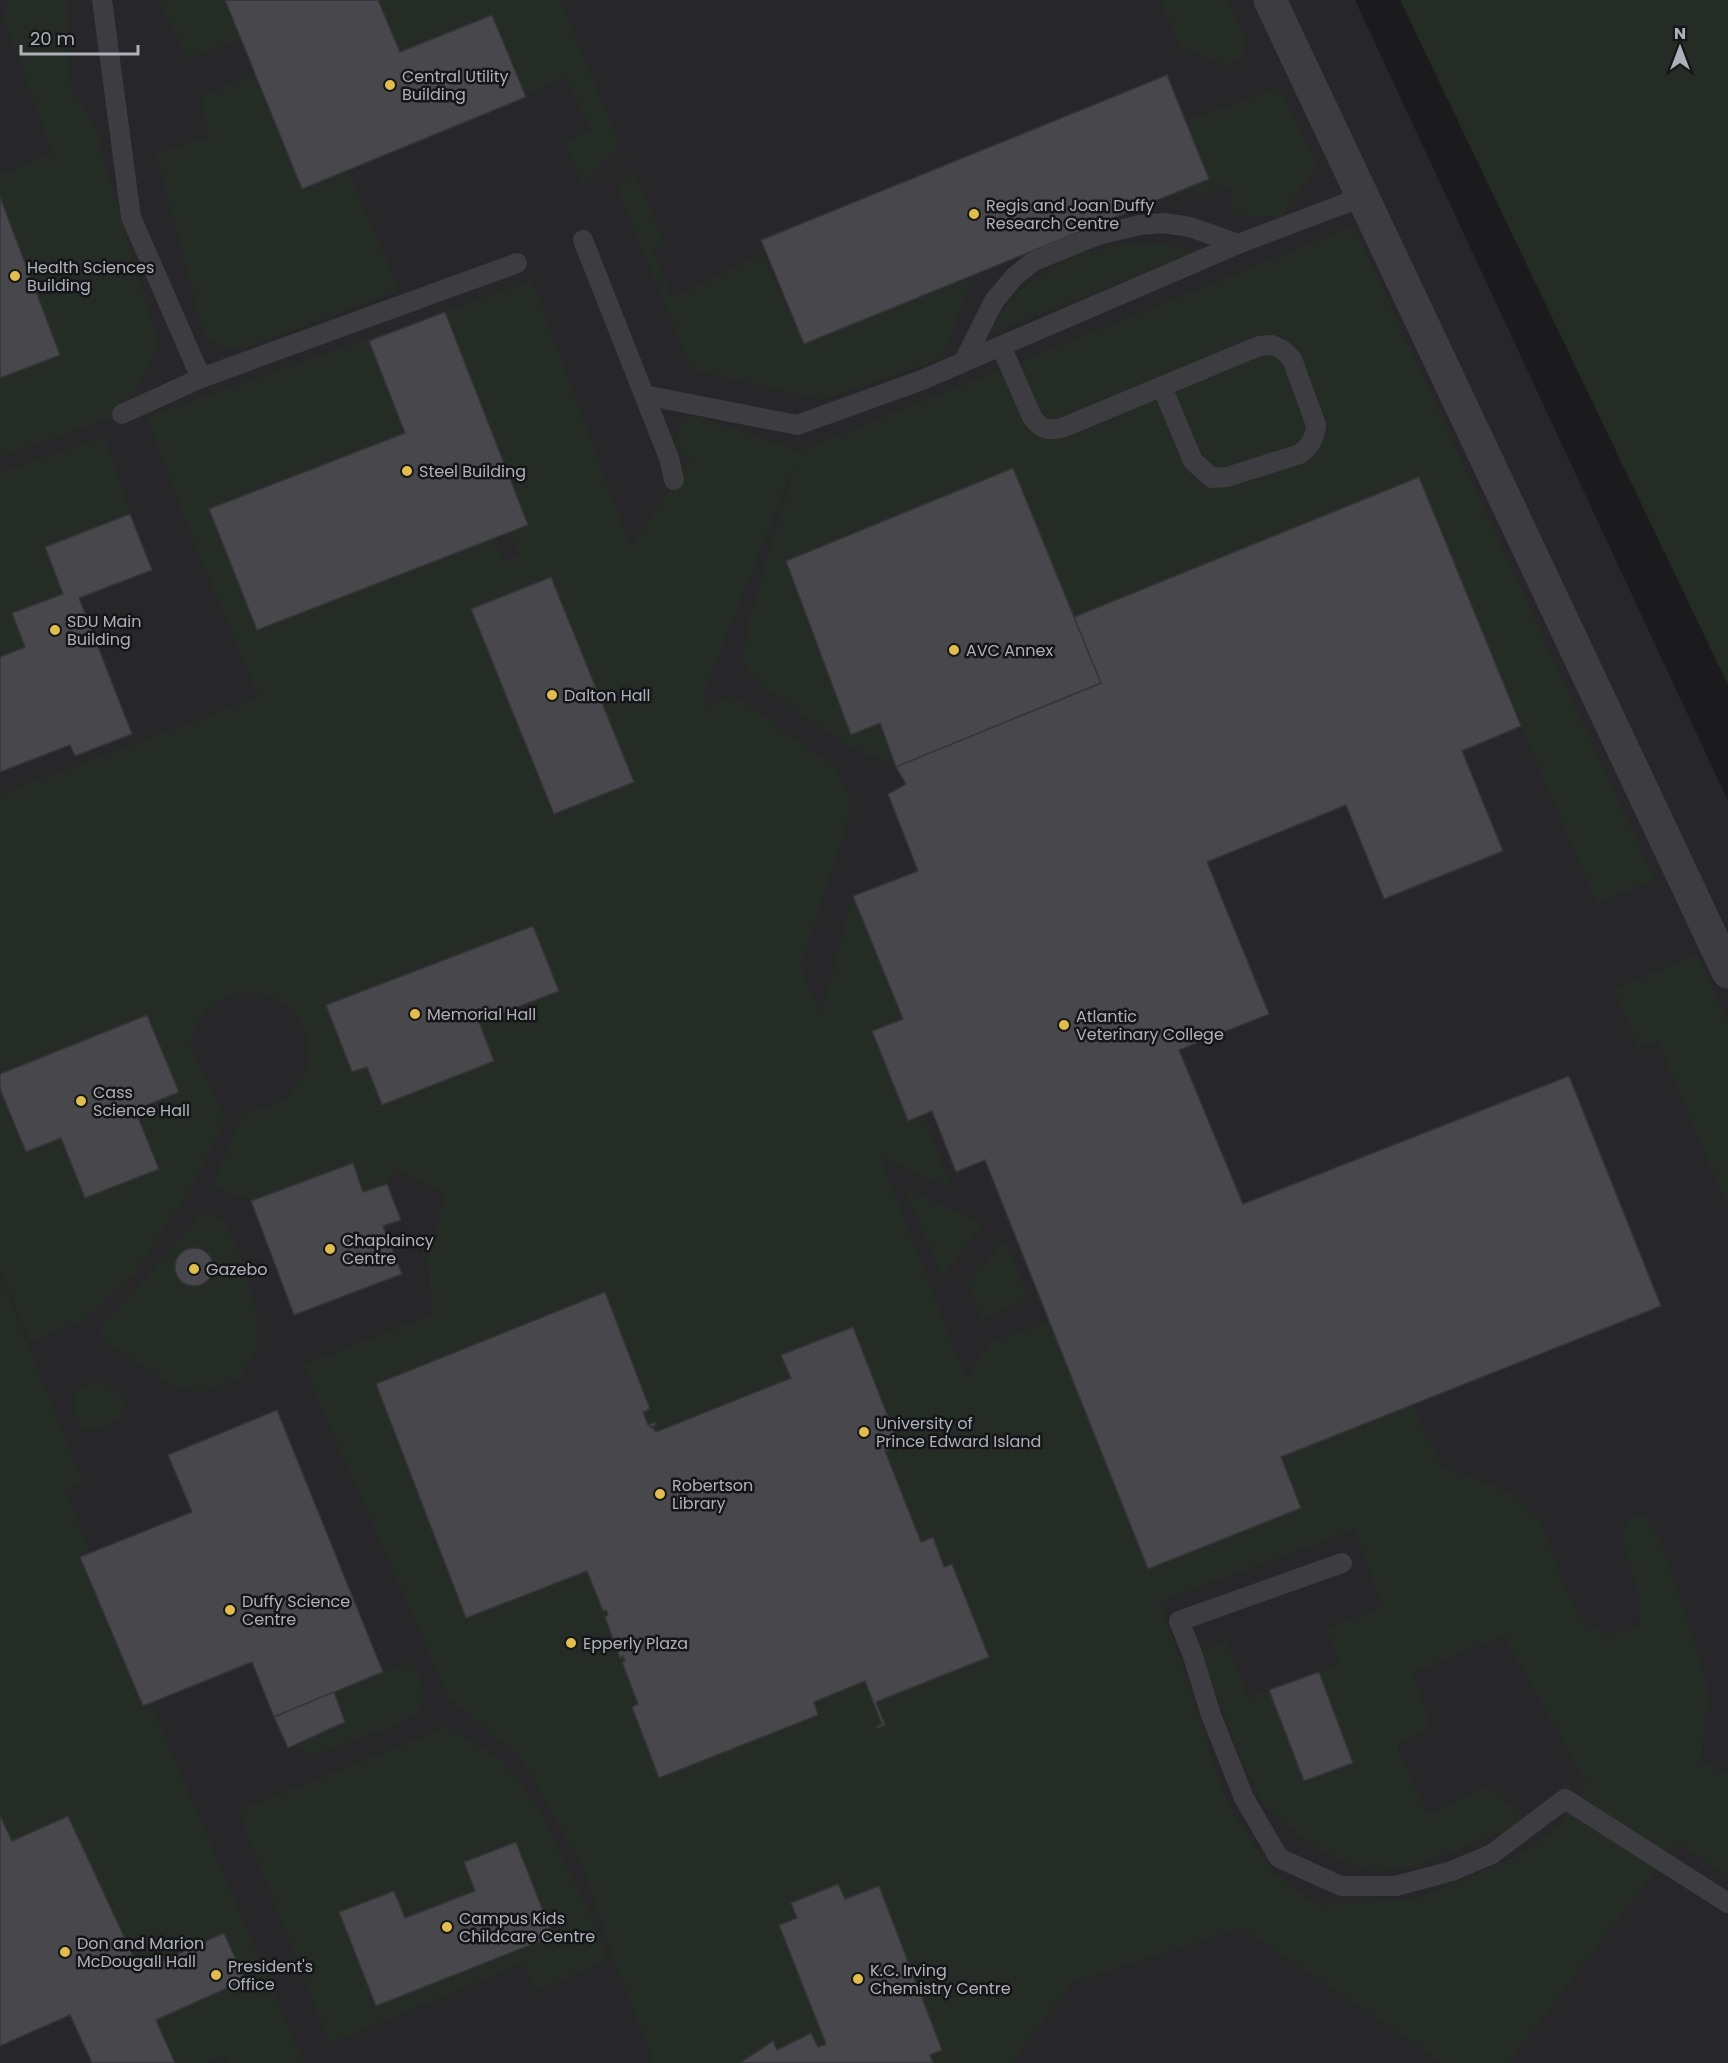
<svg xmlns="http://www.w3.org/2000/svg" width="1728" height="2063" font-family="Poppins,sans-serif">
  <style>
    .built { fill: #272629 }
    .green { fill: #252c26; fill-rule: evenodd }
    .building { fill: #48484c; stroke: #353538; stroke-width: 1.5 }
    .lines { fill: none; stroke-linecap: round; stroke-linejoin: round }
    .lane { stroke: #3c3c41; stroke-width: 20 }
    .street { stroke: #3c3c41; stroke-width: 33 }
    .poi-dot { fill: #e1bd4e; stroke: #161517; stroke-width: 2 }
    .labels { text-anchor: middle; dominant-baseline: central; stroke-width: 5; stroke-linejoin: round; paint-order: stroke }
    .poi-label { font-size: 16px; fill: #aeb1ba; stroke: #161517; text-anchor: start }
  </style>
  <rect width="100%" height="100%" fill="#1b1a1c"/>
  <path class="built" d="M 0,0 L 1355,0 L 1728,801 L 1728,2063 L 0,2063 Z"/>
  <g class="green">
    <path d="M 10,0 L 68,0 L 69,70 L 72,90 L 94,123 L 159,348 L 122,414 L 0,457 L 0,378 L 60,355 L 0,197 L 0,175 L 52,153 L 3,15 Z"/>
    <path d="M 158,0 L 225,0 L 241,39 L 188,58 Z"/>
    <path d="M 378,0 L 560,0 L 621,146 L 582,184 L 564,142 L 591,130 L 566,77 L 526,97 L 492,15 L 400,52 Z"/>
    <path d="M 1160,0 L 1226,0 C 1238,25 1261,48 1228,67 L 1180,46 Z"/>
    <path d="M 1400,0 L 1728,0 L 1728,685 Z"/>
    <path d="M 255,73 L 302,189 L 348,170 L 400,291 L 257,344 C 235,350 221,353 204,334 L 156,154 L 208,137 L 201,97 Z"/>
    <path d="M 1280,87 L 1317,167 L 1280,218 L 1230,214 L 1233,189 L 1169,195 L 1209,179 L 1186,121 Z"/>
    <path d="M 635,172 L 665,245 L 653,249 L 672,298 L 762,254 L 804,344 L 973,275 L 942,359 L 822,400 L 691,369 L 617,188 Z"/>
    <path d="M 1354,226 L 1655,880 L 1597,904 L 1521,726 L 1418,477 L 1074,617 L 1013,469 L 851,735 L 880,723 L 896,767 L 850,747 L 808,719 L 749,675 L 743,657 L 749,620 L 796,461 L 703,695 L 709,710 L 719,700 L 735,696 L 833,765 L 849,793 L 851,810 L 801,968 L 821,1014 L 853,896 L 903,1019 L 873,1031 L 908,1121 L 923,1115 L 952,1188 L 881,1158 L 966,1378 L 990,1342 L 1049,1321 L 1148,1569 L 1301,1508 L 1281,1457 L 1413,1404 L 1421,1425 L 1443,1466 L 1514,1494 L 1543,1526 L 1563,1583 L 1584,1622 L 1607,1635 L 1640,1626 L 1639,1593 L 1622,1541 L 1627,1519 L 1646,1516 L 1663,1547 L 1695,1643 L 1709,1692 L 1701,1761 L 1728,1774 L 1728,1877 L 1677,1843 L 1508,2063 L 1442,2063 L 1242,1928 L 1073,1982 L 1012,2063 L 648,2063 L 653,2060 L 614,1960 L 586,1874 L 521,1758 L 449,1699 L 303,1365 L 433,1314 L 427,1261 L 445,1194 L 396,1169 L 387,1184 L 363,1192 L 352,1163 L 251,1201 L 212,1186 L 244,1109 C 262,1113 282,1103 293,1090 C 334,1044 287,976 229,996 C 218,1000 207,1008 201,1019 C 196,1026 189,1039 191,1049 C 192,1054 197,1060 199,1065 C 208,1083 217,1101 225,1119 L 190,1191 L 136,1272 L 84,1321 L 30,1342 L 0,1269 L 0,794 L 248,701 L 258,695 L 192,538 L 147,417 L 532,280 L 630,546 L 690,460 L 675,444 L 679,428 L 691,414 L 799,451 ZM 510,532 L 520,555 L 503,562 L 494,538 ZM 1354,1530 L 1383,1607 L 1326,1628 L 1339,1664 L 1319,1672 L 1353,1763 L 1304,1781 L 1269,1690 L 1248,1698 L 1227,1640 L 1201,1650 L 1233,1741 L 1264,1807 L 1316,1848 L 1367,1871 L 1409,1869 L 1502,1832 L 1525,1818 L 1488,1786 L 1427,1814 L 1397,1746 L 1430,1726 L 1413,1673 L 1504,1636 L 1586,1783 L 1560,1826 L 1514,1858 L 1414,1899 L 1317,1905 L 1273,1872 L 1227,1803 L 1180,1657 L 1159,1602 Z"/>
    <path d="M 1139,242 L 1179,247 L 1196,253 L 988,335 L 1010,299 L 1032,279 L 1082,252 Z"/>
    <path d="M 105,436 L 130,514 L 45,547 L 63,594 L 13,613 L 25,647 L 0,657 L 0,473 Z"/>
    <path d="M 1697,954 L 1728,1023 L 1728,1208 L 1658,1041 L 1638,1048 L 1615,989 Z"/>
    <path d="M 904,1188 L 983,1224 L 942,1277 L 939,1269 Z"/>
    <path d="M 203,1212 L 223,1221 L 238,1250 L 249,1282 L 257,1319 L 257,1349 L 240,1378 L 209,1391 L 175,1389 L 102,1339 L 99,1327 L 136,1289 Z"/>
    <path d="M 1005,1240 L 1029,1299 L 982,1319 L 967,1284 Z"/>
    <path d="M 0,1274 L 83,1482 L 65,1490 L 91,1553 L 81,1558 L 143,1706 L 151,1703 L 304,2063 L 229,2063 L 225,2055 L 207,2063 L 175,2063 L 156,2020 L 245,1980 L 224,1933 L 140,1971 L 68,1816 L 12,1841 L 0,1815 Z"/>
    <path d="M 103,1381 L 127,1400 L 119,1419 L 98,1430 L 82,1429 L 73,1410 L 77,1388 Z"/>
    <path d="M 412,1661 C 418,1674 430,1695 420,1709 C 407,1726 336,1746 313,1754 L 303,1753 L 297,1743 L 345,1722 L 334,1692 Z"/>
    <path d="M 449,1726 L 507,1764 L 541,1813 L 591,1916 L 608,1960 L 535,1992 L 523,1963 L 330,2044 L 238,1811 Z"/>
  </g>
  <g class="building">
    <path d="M 225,0 L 378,0 L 400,52 L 492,15 L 526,97 L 302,189 Z"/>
    <path d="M 1167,75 L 1209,179 L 804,344 L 761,240 Z"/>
    <path d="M 0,197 L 60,355 L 0,378 Z"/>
    <path d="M 445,312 L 528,525 L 257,630 L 209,509 L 405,433 L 369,341 Z"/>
    <path d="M 1013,468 L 1101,683 L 896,767 L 880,723 L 851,735 L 786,561 Z"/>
    <path d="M 1419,477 L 1521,726 L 1462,751 L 1503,851 L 1384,899 L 1346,805 L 1207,862 L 1269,1014 L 1179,1050 L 1243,1204 L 1569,1076 L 1661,1306 L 1281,1457 L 1301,1508 L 1148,1569 L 985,1160 L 956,1172 L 932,1111 L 908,1121 L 872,1031 L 903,1019 L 853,896 L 918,871 L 888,794 L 906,784 L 896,767 L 1101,683 L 1074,617 Z"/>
    <path d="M 130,514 L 152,570 L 79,598 L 132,734 L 75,756 L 70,745 L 0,772 L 0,657 L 25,647 L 12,613 L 63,594 L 45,547 Z"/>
    <path d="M 551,577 L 634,782 L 554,814 L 471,609 Z"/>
    <path d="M 533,926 L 559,991 L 479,1022 L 494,1061 L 382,1105 L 367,1067 L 352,1072 L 326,1005 Z"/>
    <path d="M 147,1015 L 179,1092 L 135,1110 L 159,1169 L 85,1198 L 61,1138 L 26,1152 L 0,1089 L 0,1074 Z"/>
    <path d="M 353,1163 L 363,1192 L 387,1184 L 401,1220 L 383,1226 L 402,1274 L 294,1315 L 251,1201 Z"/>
    <circle cx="194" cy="1267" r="19"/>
    <path d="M 605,1292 L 650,1409 L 643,1412 L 648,1425 L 655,1422 L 656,1425 L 649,1427 L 652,1427 L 656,1432 L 791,1378 L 781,1355 L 853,1327 L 899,1445 L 885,1451 L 921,1542 L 933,1537 L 944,1567 L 952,1564 L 989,1657 L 876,1702 L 885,1725 L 878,1728 L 877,1726 L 882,1724 L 865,1681 L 814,1702 L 818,1715 L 659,1778 L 632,1707 L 638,1704 L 622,1662 L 625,1661 L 623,1656 L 620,1658 L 605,1617 L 608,1615 L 606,1610 L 603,1611 L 587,1571 L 466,1618 L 376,1384 Z"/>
    <path d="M 277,1410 L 383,1672 L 274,1717 L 252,1662 L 143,1706 L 80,1557 L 192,1512 L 168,1455 Z"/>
    <path d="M 1319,1672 L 1353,1763 L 1304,1781 L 1269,1690 Z"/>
    <path d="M 334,1692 L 345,1722 L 288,1748 L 274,1717 Z"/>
    <path d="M 0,1815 L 12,1841 L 68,1816 L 140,1971 L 224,1933 L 245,1980 L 156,2020 L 175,2063 L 92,2063 L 70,2015 L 0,2046 Z"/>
    <path d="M 516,1842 L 553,1936 L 376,2006 L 339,1912 L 394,1891 L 405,1918 L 475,1891 L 464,1862 Z"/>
    <path d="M 838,1884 L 845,1899 L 879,1886 L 942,2050 L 930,2055 L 933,2063 L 740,2063 L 773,2041 L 777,2050 L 811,2033 L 818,2047 L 826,2044 L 779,1925 L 797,1918 L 791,1903 Z"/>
  </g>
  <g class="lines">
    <g class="lane">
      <path d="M 102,0 L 131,217 L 201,378 L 517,263"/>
      <path d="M 583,240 L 669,458 L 674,480"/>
      <path d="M 1001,346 L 1032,417 C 1041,429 1047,431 1062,428 L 1259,346 L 1272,345 L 1283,350 L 1292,359 L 1316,425 C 1315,438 1311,445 1300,454 L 1227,477 L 1212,478 L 1193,461 L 1162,387"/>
      <path d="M 964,361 L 994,301 L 1015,276 L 1034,261 L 1098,235 L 1140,225 L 1164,223 L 1190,227 L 1238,244"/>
      <path d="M 644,395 L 797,425 L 922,380 L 1238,244 L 1362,197"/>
      <path d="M 122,414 L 201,378"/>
      <path d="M 1342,1563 L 1179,1621 L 1192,1653 L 1211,1715 L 1244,1798 L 1279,1858 L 1341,1886 L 1396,1886 L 1452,1871 L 1492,1854 L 1565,1799 L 1728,1903"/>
    </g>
    <path class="street" d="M 1270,0 L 1728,972"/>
  </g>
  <g class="poi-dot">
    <circle cx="390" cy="85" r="6"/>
    <circle cx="974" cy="214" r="6"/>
    <circle cx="15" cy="276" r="6"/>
    <circle cx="407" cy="471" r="6"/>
    <circle cx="55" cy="630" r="6"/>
    <circle cx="954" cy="650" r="6"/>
    <circle cx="552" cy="695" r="6"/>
    <circle cx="415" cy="1014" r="6"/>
    <circle cx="1064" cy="1025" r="6"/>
    <circle cx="81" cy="1101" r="6"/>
    <circle cx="330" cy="1249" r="6"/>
    <circle cx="194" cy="1269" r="6"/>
    <circle cx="864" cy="1432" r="6"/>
    <circle cx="660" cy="1494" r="6"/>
    <circle cx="230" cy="1610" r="6"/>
    <circle cx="571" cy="1643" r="6"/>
    <circle cx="447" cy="1927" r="6"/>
    <circle cx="65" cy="1952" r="6"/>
    <circle cx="216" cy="1975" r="6"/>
    <circle cx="858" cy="1979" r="6"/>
  </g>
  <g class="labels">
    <g class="poi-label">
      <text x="402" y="76">Central Utility<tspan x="402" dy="18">Building</tspan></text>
      <text x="986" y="205">Regis and Joan Duffy<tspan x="986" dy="18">Research Centre</tspan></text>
      <text x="27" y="267">Health Sciences<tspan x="27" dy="18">Building</tspan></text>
      <text x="419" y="471">Steel Building</text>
      <text x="67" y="621">SDU Main<tspan x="67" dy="18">Building</tspan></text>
      <text x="966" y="650">AVC Annex</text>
      <text x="564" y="695">Dalton Hall</text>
      <text x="427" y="1014">Memorial Hall</text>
      <text x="1076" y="1016">Atlantic<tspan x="1076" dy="18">Veterinary College</tspan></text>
      <text x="93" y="1092">Cass<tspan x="93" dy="18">Science Hall</tspan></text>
      <text x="342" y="1240">Chaplaincy<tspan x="342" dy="18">Centre</tspan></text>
      <text x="206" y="1269">Gazebo</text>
      <text x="876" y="1423">University of<tspan x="876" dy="18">Prince Edward Island</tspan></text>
      <text x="672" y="1485">Robertson<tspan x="672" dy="18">Library</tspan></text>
      <text x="242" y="1601">Duffy Science<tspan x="242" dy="18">Centre</tspan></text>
      <text x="583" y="1643">Epperly Plaza</text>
      <text x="459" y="1918">Campus Kids<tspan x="459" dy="18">Childcare Centre</tspan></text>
      <text x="77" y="1943">Don and Marion<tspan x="77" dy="18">McDougall Hall</tspan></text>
      <text x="228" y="1966">President's<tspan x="228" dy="18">Office</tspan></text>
      <text x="870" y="1970">K.C. Irving<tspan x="870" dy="18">Chemistry Centre</tspan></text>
    </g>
  </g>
  <g transform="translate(1680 48)" stroke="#161517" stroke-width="4.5" paint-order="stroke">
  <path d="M0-4.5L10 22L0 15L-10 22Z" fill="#aeb1ba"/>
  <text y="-9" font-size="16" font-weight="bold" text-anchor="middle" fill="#aeb1ba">N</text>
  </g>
  <path d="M21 45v9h117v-9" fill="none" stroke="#aeb1ba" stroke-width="3"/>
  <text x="30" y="45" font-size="18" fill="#aeb1ba" stroke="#161517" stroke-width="4.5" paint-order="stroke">20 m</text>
</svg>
